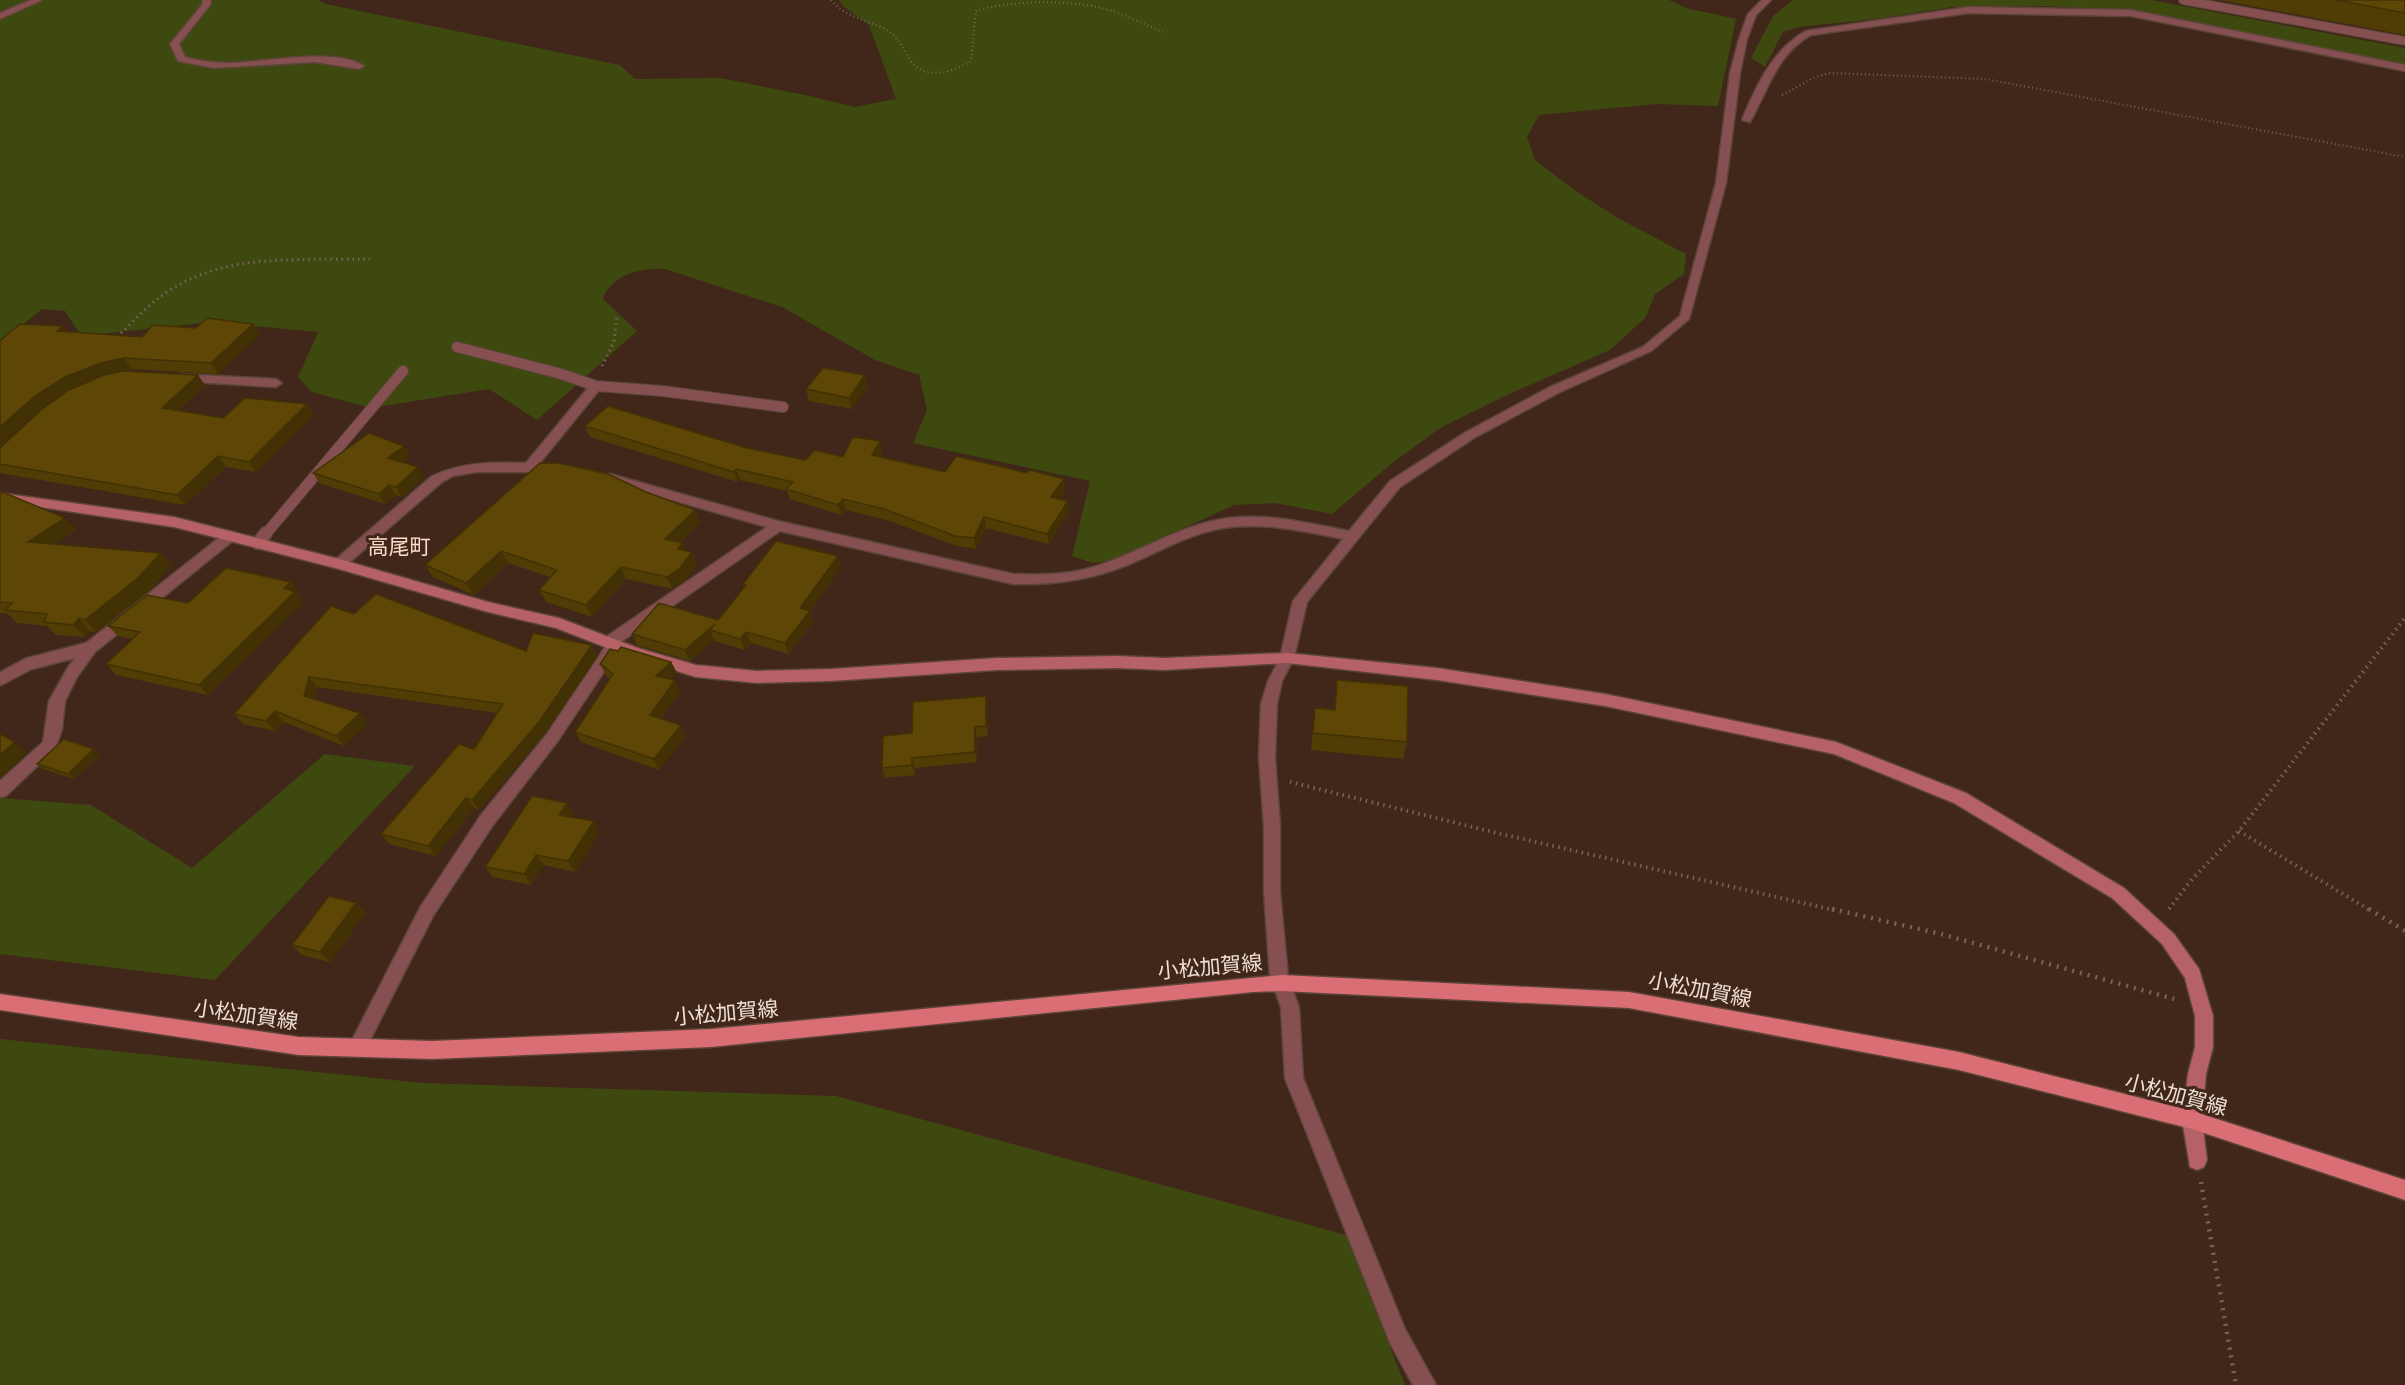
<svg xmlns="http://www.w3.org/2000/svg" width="2405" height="1385" font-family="'Roboto Condensed','Noto Sans JP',sans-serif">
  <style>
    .green { fill: #3e4910 }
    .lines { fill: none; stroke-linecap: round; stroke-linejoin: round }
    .lane-far2-casing { stroke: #5c4437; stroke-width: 10 }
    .lane-far1-casing { stroke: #5c4437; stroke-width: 12 }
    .lane-casing { stroke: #5c4437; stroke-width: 15 }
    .street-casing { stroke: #5c4437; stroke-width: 3 }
    .secondary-casing { stroke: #5c4437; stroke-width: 3 }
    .primary-casing { stroke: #5c4437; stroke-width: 3 }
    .path-far3 { stroke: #796356; stroke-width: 2; stroke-dasharray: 1 3; stroke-linecap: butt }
    .path-far2 { stroke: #796356; stroke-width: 3; stroke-dasharray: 1.5 4; stroke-linecap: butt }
    .path-far1 { stroke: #796356; stroke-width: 4; stroke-dasharray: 1.5 4.5; stroke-linecap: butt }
    .path { stroke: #796356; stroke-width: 4.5; stroke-dasharray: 2 6; stroke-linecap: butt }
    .lane-far2 { stroke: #865053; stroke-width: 8 }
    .lane-far1 { stroke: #865053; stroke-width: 10 }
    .lane { stroke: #865053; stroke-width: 12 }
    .street { fill: #865053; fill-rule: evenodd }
    .secondary { fill: #b66166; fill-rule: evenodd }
    .primary { fill: #da6e75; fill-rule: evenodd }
    .wall { fill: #503c05 }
    .shaded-wall { fill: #413104 }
    .building { fill: #5d4606; stroke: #413104; stroke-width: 1.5 }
    .labels { text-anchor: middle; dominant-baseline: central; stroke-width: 6; stroke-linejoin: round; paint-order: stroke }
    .quarter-label { font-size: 21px; fill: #fcdbc8; stroke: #402719 }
    .near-street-label { font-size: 21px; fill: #eeded4; stroke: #402719 }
  </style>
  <rect width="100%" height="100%" fill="#402719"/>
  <g class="green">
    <path d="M 0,0 L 318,0 L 326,4 L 620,65 L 635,79 L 720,78 L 805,95 L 854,107 L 896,99 L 869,25 L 843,6 L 839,0 L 1669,0 L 1686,8 L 1736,19 L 1718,106 L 1657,104 L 1539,115 L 1527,137 L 1535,160 L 1573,189 L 1616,217 L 1686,254 L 1684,274 L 1655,294 L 1646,317 L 1610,350 L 1507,395 L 1440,428 L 1391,464 L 1332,514 L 1275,503 L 1234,505 L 1114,560 L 1092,563 L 1072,556 L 1090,481 L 913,443 L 927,410 L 919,375 L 875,360 L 782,307 L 665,269 C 643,267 610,275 603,299 L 637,331 L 537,420 L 489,389 L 371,408 L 312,392 L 298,377 L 318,332 L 211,322 L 81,336 L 65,311 L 42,309 L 0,343 Z"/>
    <path d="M 1793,0 L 2151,0 L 2405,48 L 2405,65 L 2181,19 L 2130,11 L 2046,6 L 1952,7 L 1875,19 L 1798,27 L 1783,32 L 1765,67 L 1751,58 L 1773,16 Z"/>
    <path d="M 325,754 L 415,766 L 215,980 L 0,954 L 0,798 L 91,805 L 192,868 Z"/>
    <path d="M 0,1039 L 423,1083 L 836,1096 L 1346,1235 L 1405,1385 L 0,1385 Z"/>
  </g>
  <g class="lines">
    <defs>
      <path id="lane-far2" d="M 2183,0 L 2405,41"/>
      <g id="lane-far1">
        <path d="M 457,347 L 558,373 L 596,386 L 663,391 L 783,407"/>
        <path d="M 265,535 L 403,371"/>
      </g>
      <g id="lane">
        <path d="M 258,543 L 266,533"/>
        <path d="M 0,679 L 28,664 L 90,648"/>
      </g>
      <g id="street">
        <path d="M 31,0 L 42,0 L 0,19 L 0,13 Z"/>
        <path d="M 203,0 L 211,0 L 210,5 L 179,44 L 185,57 C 200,61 215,63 231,63 C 264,62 336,47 364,66 L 359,69 L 315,62 L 214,68 L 178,61 L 170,44 L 202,5 Z"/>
        <path d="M 1762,0 L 1771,0 L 1756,15 L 1747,39 L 1740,73 L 1726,183 L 1689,319 L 1651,351 L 1558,393 L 1474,438 L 1400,487 L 1307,602 L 1294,658 L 1282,681 L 1277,704 L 1275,758 L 1280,826 L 1280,892 L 1288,977 L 1299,1007 L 1303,1078 L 1405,1329 L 1436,1385 L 1413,1385 L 1390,1343 L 1285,1078 L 1281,1007 L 1270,977 L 1264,892 L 1264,826 L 1259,758 L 1261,704 L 1268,681 L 1280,658 L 1293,601 L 1343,539 C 1304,531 1263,522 1224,528 C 1191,533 1160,551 1130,564 C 1092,580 1054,585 1013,584 L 780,531 L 615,646 L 618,650 L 616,654 L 557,742 L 493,825 L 433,916 L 363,1054 L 357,1057 L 351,1054 L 348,1048 L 351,1042 L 421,906 L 481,815 L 547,734 L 605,647 L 601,643 L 603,639 L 767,527 L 605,481 L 604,478 L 605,475 L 610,474 L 778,521 L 1013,574 C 1039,575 1065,575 1090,568 C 1136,555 1175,527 1222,519 C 1264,512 1308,523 1349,531 L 1390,481 L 1466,432 L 1550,387 L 1643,347 L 1680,316 L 1716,183 L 1730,73 L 1739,39 L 1748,14 Z"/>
        <path d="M 1969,7 L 2131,10 L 2405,65 L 2405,71 L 2131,16 L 1969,13 L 1811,35 C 1777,54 1768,90 1750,122 L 1742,120 C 1756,86 1773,49 1806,31 Z"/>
        <path d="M 180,374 L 276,379 L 282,383 L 276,387 L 176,381 L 174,378 Z"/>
        <path d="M 596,382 L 602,386 L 600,389 L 539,464 L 559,466 L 560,469 L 559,472 L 477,472 L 453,476 L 442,482 L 344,567 L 334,567 L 332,564 L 334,561 L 432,476 C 462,462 494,462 526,463 L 592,383 Z"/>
        <path d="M 230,531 L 235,533 L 237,536 L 235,539 L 95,652 L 77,677 L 65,701 L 62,729 L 55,749 L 6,796 L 0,797 L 0,781 L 43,742 L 49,701 L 67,669 L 85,644 L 225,533 Z"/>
      </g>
      <path id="secondary" d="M 0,493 L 174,517 L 339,559 L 488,602 L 559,618 L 638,648 L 696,665 L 757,671 L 831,669 L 997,658 L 1117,656 L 1164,658 L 1287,653 L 1437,668 L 1605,694 L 1836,742 L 1966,793 L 2124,888 L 2174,934 L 2199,969 L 2213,1016 L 2213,1047 L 2206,1074 L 2202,1120 L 2207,1160 L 2204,1167 L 2197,1170 L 2190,1167 L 2182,1120 L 2188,1074 L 2195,1047 L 2195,1016 L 2185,978 L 2162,944 L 2112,898 L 1954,803 L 1834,754 L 1605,706 L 1437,680 L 1287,663 L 1164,670 L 1117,668 L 997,670 L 831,681 L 757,683 L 696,677 L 628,656 L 556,628 L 488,612 L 339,569 L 230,541 L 174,527 L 0,501 Z"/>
      <path id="primary" d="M 1282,975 L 1629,992 L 1959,1052 L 2192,1111 L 2405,1180 L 2405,1200 L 2192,1129 L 1959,1070 L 1629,1008 L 1282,991 L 1253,992 L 711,1047 L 432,1059 L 299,1055 L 0,1010 L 0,994 L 299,1037 L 432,1041 L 711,1029 Z"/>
    </defs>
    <use href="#lane-far2" class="lane-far2-casing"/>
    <use href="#lane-far1" class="lane-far1-casing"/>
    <use href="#lane" class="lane-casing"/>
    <use href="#street" class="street-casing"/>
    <use href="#secondary" class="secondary-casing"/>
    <use href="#primary" class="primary-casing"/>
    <g class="path-far3">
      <path d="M 831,0 C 846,19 869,19 888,31 C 900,39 904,50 911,61 C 925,81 954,72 971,61 L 976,11 C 1007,0 1069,0 1102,8 C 1123,13 1143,24 1163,32"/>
      <path d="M 1782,95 L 1815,77 L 1830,73 L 1985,79 L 2405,157"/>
    </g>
    <g class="path-far2">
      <path d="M 117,337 C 135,320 151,301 172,289 C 230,252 305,261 370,259"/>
      <path d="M 602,366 L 614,342 L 617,316"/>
    </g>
    <g class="path-far1">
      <path d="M 1290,782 L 1501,834 L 1838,911"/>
      <path d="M 2239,831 L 2371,911"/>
      <path d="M 2169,909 L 2192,879 L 2239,831 L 2405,618"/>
    </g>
    <g class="path">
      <path d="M 1832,909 L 1941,934 L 2174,999"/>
      <path d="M 2369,909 L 2405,931"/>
      <path d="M 2201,1182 L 2236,1385"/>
    </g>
    <use href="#lane-far2" class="lane-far2"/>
    <use href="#lane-far1" class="lane-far1"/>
    <use href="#lane" class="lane"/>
    <use href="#street" class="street"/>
    <use href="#secondary" class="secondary"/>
    <use href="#primary" class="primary"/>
  </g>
  <g class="wall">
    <path d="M 2219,0 L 2405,0 L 2405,35 Z"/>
    <path d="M 253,324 L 260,335 L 218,374 L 132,369 L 105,375 L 205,385 L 178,411 L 223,418 L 314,415 L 256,472 L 226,467 L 185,505 L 0,473 L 0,448 L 99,377 L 73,387 L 43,407 L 0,446 L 0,341 L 67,332 L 142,337 L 196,328 Z"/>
    <path d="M 868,387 L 852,409 L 809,401 L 806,389 Z"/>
    <path d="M 585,426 L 747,448 L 805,460 L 843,457 L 880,441 L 882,451 L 879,457 L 945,472 L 1027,473 L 1064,479 L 1065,490 L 1059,499 L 1068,501 L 1069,512 L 1049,544 L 986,528 L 976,549 L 957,546 L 887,520 L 846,510 L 841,515 L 790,499 L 787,491 L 740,480 L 738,482 L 590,437 Z"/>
    <path d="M 410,456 L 402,462 L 424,477 L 402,497 L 396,495 L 385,504 L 319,483 L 313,473 Z"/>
    <path d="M 0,492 L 65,518 L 76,530 L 55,544 L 171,565 L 150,590 L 96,632 L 90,631 L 85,637 L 56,635 L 47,626 L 17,623 L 8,614 L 0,613 Z"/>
    <path d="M 646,492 L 695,510 L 700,522 L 680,542 L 687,551 L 692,552 L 697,564 L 685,580 L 672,589 L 626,579 L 592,617 L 546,602 L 539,590 L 550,577 L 508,563 L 474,595 L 433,577 L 425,565 Z"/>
    <path d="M 841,568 L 810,611 L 813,622 L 789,654 L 751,643 L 745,650 L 715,641 L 714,640 L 690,661 L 637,645 L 632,634 L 718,620 L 744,588 L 743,584 Z"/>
    <path d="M 299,593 L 297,595 L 303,603 L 208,695 L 116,675 L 106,664 L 132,639 L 118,636 L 108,626 L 188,603 Z"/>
    <path d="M 354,614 L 526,651 L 598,656 L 545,733 L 479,810 L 474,808 L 436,856 L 389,844 L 381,834 L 474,749 L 497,713 L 317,687 L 315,699 L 368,723 L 344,746 L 284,722 L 275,731 L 243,724 L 234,714 Z"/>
    <path d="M 671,662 L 677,673 L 670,679 L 680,691 L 661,719 L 686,736 L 659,770 L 581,742 L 575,732 L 610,679 L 606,675 L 600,664 Z"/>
    <path d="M 1337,680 L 1407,742 L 1403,759 L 1311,750 L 1315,708 L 1334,710 Z"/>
    <path d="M 988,706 L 988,736 L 977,737 L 977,762 L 915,768 L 915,775 L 885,778 L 882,768 L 912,733 Z"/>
    <path d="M 94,749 L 100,755 L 74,779 L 43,769 L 37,764 Z"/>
    <path d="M 567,803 L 574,814 L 572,817 L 600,832 L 575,872 L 544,865 L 531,885 L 493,877 L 485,867 Z"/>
    <path d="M 356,903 L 366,913 L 330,962 L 302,955 L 292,945 Z"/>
  </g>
  <g class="shaded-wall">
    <path d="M 253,324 L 260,335 L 218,374 L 211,363 Z"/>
    <path d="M 63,326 L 71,337 L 57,331 Z"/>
    <path d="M 124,358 L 132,369 L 109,374 L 73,387 L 43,407 L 0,446 L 0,427 L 35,396 L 65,377 L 101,363 Z"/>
    <path d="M 198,375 L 205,385 L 169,419 L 162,408 Z"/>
    <path d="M 865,375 L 868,387 L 852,409 L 849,398 Z"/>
    <path d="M 307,404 L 314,415 L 256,472 L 249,462 Z"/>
    <path d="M 880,441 L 882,451 L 875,466 L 872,455 Z"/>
    <path d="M 404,446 L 410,456 L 394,468 L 388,458 Z"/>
    <path d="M 218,456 L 226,467 L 185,505 L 177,495 Z"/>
    <path d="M 418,467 L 424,477 L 402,497 L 396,487 Z"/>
    <path d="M 736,469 L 740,480 L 738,482 L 734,472 Z"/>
    <path d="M 1064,479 L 1065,490 L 1053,508 L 1051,497 Z"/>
    <path d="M 389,485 L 396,495 L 385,504 L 379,494 Z"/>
    <path d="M 843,499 L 846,510 L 841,515 L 838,505 Z"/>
    <path d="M 1068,501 L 1069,512 L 1049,544 L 1047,534 Z"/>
    <path d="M 695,510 L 700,522 L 670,551 L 665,539 Z"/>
    <path d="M 984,517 L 986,528 L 976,549 L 974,538 Z"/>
    <path d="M 65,518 L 76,530 L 40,555 L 28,542 Z"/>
    <path d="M 683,543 L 688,555 L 678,549 Z"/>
    <path d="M 501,551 L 508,563 L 474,595 L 466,583 Z"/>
    <path d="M 692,552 L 697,564 L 685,580 L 672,589 L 667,577 Z"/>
    <path d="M 161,553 L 171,565 L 150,590 L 96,632 L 85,620 Z"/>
    <path d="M 838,556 L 841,568 L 810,611 L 813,622 L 789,654 L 785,643 L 800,608 Z"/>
    <path d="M 621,567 L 626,579 L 592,617 L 586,605 Z"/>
    <path d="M 291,582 L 299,593 L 297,595 L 303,603 L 208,695 L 199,685 L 284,588 Z"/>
    <path d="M 79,618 L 90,631 L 85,637 L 73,625 Z"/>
    <path d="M 715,624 L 710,630 L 714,640 L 690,661 L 685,650 Z"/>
    <path d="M 746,632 L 751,643 L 745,650 L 740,639 Z"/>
    <path d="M 592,645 L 598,656 L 545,733 L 479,810 L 472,800 Z"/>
    <path d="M 671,662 L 677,673 L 662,687 L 656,676 Z"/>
    <path d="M 309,677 L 317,687 L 313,706 L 304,696 Z"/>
    <path d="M 675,680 L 680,691 L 655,726 L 650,715 Z"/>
    <path d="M 986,696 L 988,706 L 988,736 L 986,726 Z"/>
    <path d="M 275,711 L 284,722 L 275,731 L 266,721 Z"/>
    <path d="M 360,713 L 368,723 L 344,746 L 336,736 Z"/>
    <path d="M 681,725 L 686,736 L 659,770 L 654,759 Z"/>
    <path d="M 975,727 L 977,737 L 977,762 L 975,752 Z"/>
    <path d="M 15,742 L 27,753 L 0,778 L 0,755 Z"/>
    <path d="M 94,749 L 100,755 L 74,779 L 68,774 Z"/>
    <path d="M 912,758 L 915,768 L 915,775 L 912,765 Z"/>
    <path d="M 466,798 L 474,808 L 436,856 L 428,846 Z"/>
    <path d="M 567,803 L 574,814 L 566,826 L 559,815 Z"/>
    <path d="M 594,821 L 600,832 L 575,872 L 568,861 Z"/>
    <path d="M 536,855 L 544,865 L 531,885 L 524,874 Z"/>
    <path d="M 356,903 L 366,913 L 330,962 L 320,952 Z"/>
  </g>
  <g class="building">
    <path d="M 2336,0 L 2405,0 L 2405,13 Z"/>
    <path d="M 207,318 L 253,324 L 211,363 L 124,358 L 101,363 L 65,377 L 35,396 L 0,427 L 0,341 L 20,324 L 63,326 L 57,331 L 142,337 L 153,325 L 196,328 Z"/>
    <path d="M 823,368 L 865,375 L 849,398 L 806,389 Z"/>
    <path d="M 124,371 L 198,375 L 162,408 L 223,418 L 245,398 L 307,404 L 249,462 L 218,456 L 177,495 L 0,464 L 0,448 L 41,410 L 69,390 L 104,375 Z"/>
    <path d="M 608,406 L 747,448 L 805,460 L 815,450 L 843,457 L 853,437 L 880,441 L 872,455 L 945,472 L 956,456 L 1027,473 L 1030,470 L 1064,479 L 1051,497 L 1068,501 L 1047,534 L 984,517 L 974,538 L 955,536 L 884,509 L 843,499 L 838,505 L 786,489 L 793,482 L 736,469 L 734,472 L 585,426 Z"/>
    <path d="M 369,433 L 404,446 L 388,458 L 418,467 L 396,487 L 389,485 L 379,494 L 313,473 Z"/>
    <path d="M 540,463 L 559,463 L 608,474 L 646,492 L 695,510 L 665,539 L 683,543 L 678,549 L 692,552 L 680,568 L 667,577 L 621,567 L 586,605 L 539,590 L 557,570 L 501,551 L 466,583 L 425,565 Z"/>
    <path d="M 0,492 L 5,493 L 65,518 L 28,542 L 161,553 L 139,577 L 85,620 L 79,618 L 73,625 L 44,622 L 47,614 L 5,610 L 12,603 L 0,602 Z"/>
    <path d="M 776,541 L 838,556 L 800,608 L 810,611 L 785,643 L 746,632 L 740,639 L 710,630 L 715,624 L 685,650 L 632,634 L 659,603 L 718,620 L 746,585 L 743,584 Z"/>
    <path d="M 226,568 L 291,582 L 284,588 L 295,592 L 199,685 L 106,664 L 140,632 L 108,626 L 147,595 L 188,603 Z"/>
    <path d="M 376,594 L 526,651 L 533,633 L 592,645 L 539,722 L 472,800 L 466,798 L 428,846 L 381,834 L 459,744 L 474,749 L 503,704 L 309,677 L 304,696 L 360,713 L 336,736 L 275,711 L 266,721 L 234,714 L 331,606 L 354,614 Z"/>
    <path d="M 621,647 L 671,662 L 656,676 L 675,680 L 650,715 L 681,725 L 654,759 L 575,732 L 613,674 L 600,664 L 610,649 L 618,651 Z"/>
    <path d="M 1337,680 L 1408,686 L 1407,742 L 1313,733 L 1315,708 L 1335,710 Z"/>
    <path d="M 986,696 L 986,726 L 975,727 L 975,752 L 912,758 L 912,765 L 882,768 L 883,736 L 912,733 L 913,702 Z"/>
    <path d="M 0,734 L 15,742 L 0,755 Z"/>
    <path d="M 64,739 L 94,749 L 68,774 L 37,764 Z"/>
    <path d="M 532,796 L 567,803 L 559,815 L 594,821 L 568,861 L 536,855 L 524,874 L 485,867 Z"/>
    <path d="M 329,896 L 356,903 L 320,952 L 292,945 Z"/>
  </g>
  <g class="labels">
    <g class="quarter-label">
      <text x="399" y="547">高尾町</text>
    </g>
    <g class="near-street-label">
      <text transform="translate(1210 967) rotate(-5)">小松加賀線</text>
      <text transform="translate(1700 990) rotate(11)">小松加賀線</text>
      <text transform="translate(726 1013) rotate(-5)">小松加賀線</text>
      <text transform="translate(246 1015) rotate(8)">小松加賀線</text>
      <text transform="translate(2176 1095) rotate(15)">小松加賀線</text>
    </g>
  </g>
</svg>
